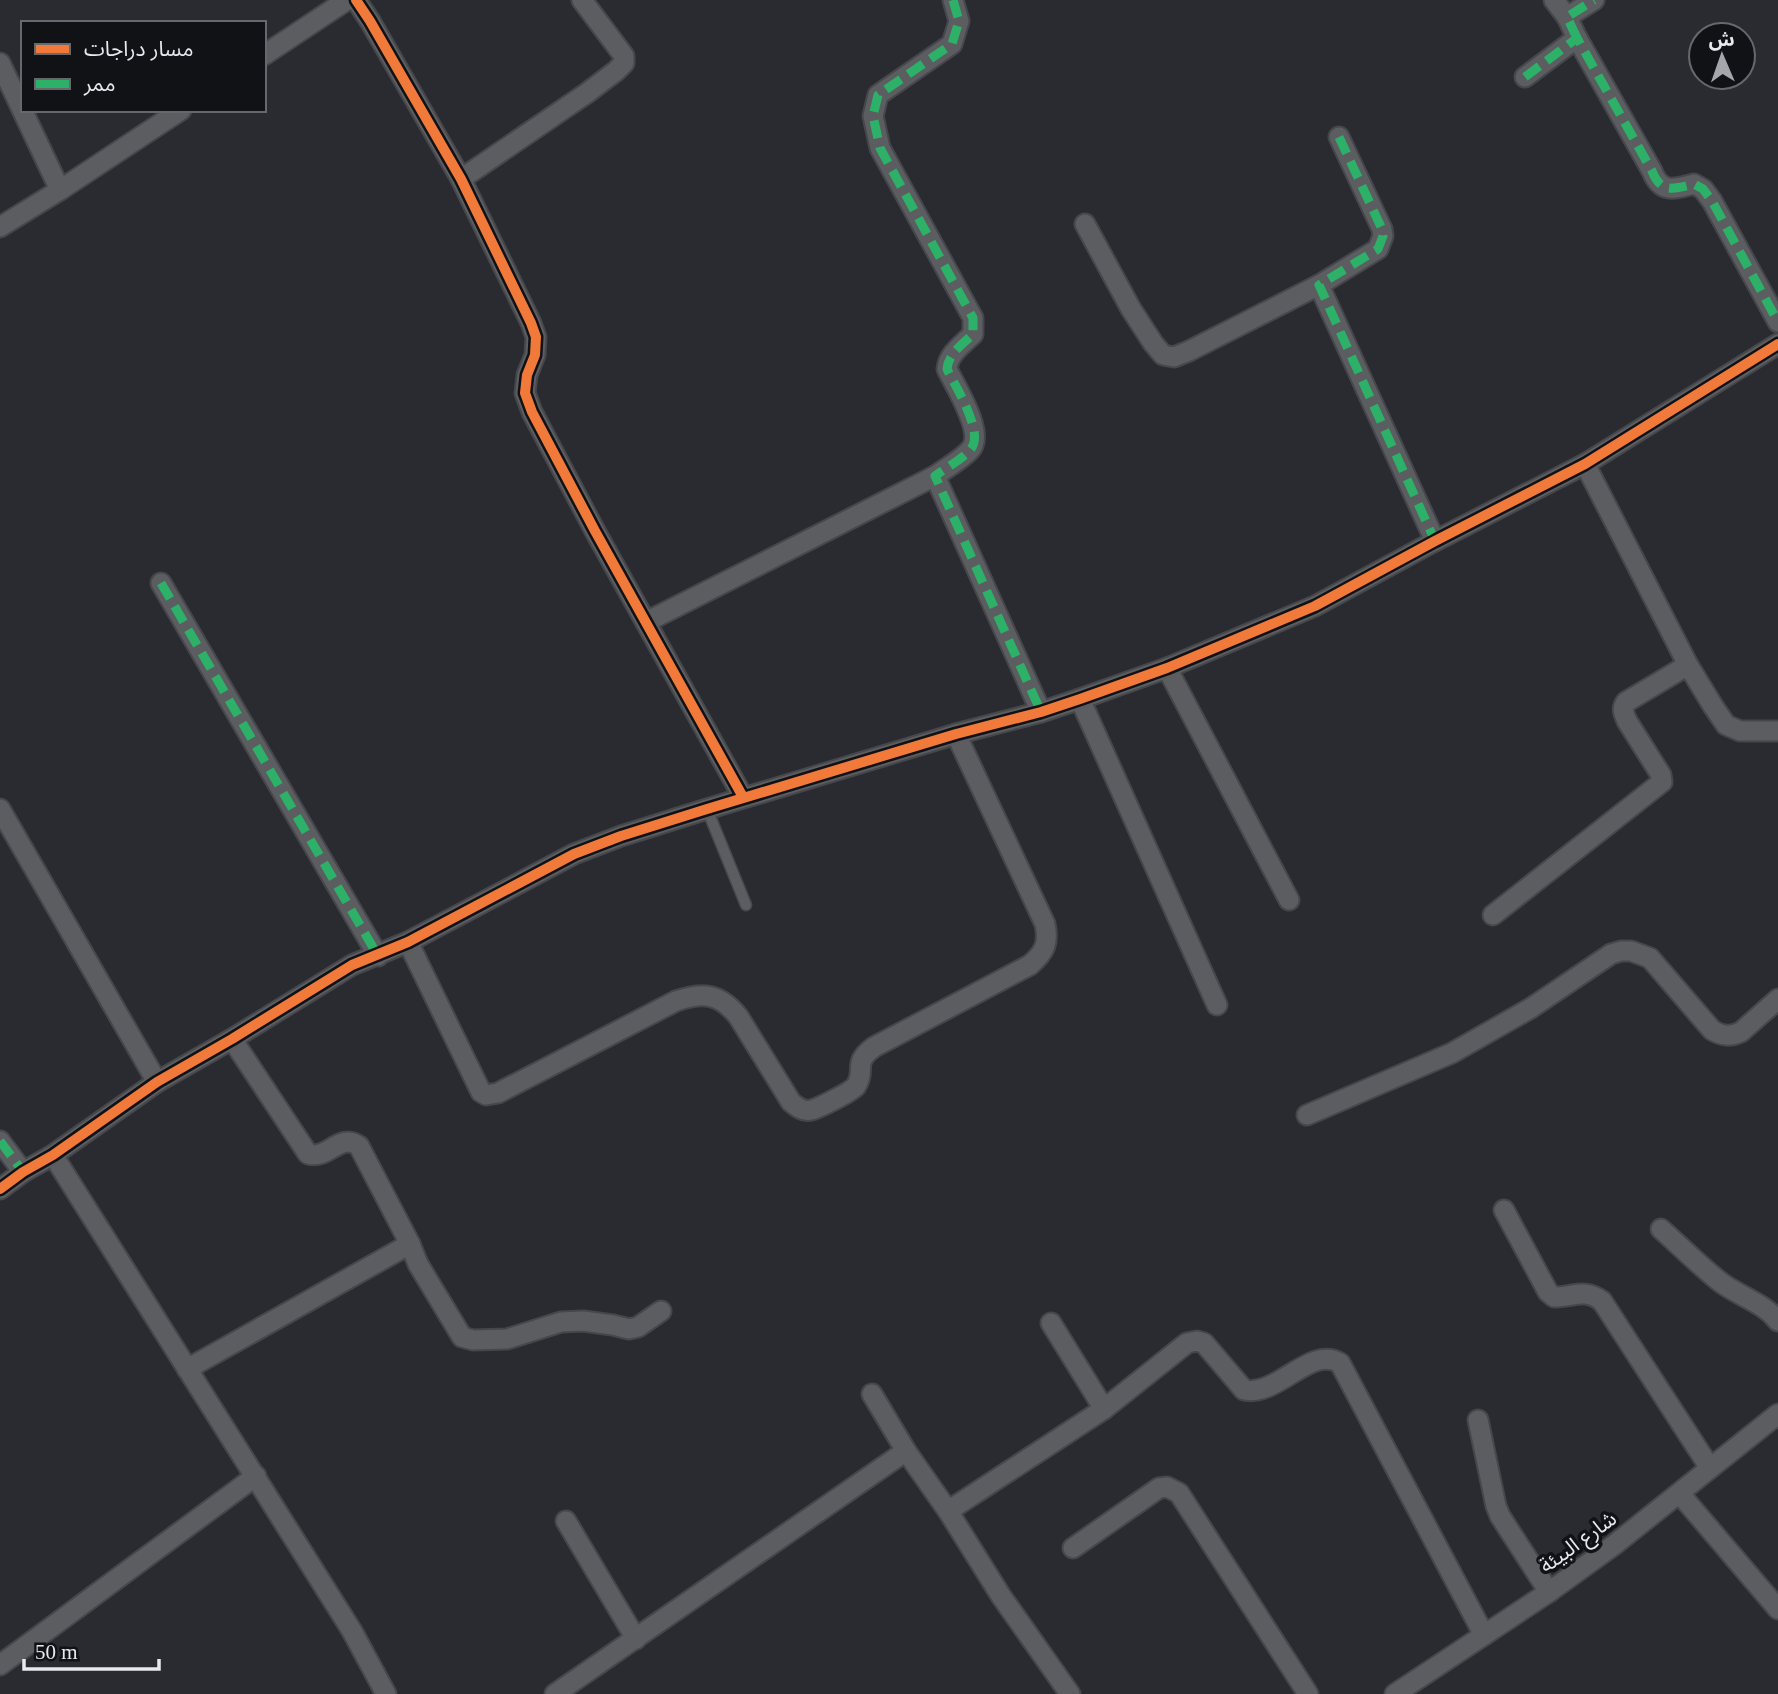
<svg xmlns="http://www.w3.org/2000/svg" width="1778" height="1694" font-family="'Times New Roman','Noto Sans Arabic',serif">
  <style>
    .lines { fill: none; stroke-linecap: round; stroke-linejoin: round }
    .lane-casing { stroke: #45474b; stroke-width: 13 }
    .street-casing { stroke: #45474b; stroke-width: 23 }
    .lane { stroke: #5c5d60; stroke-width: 10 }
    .street { stroke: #5c5d60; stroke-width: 19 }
    .quiet { stroke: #2db169; stroke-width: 9; stroke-dasharray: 18 9; stroke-linecap: butt }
    .cycleway-casing { stroke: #111216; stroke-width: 15 }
    .cycleway { stroke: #f17a3a; stroke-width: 10 }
    .labels { text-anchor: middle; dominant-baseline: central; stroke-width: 7; stroke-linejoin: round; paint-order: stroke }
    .street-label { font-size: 21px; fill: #e7e9ef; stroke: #111216 }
  </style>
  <rect width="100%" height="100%" fill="#2a2b30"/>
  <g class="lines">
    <defs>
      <path id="lane" d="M 707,809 L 746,905"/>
      <g id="street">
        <path d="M 356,0 L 370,21 L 461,179 L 531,323 L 536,337 L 535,355 L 527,375 L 525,393 L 532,412 L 595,531 L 743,797"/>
        <path d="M 953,0 L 959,21 L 952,44 L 878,95 L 873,116 L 880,148 L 973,318 L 973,334 C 963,344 948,354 947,369 C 955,386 986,434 970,450 C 961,460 946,468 935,476 L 1041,712"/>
        <path d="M 1554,0 L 1567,17"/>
        <path d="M 1577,38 L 1567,17 L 1594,0"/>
        <path d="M 264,55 L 347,0"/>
        <path d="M 0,63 L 60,190 L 181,110"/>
        <path d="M 1525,77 L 1577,38 L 1652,171 C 1661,194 1674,189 1694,184 L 1703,189 L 1712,201 L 1778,322"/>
        <path d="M 1339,137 L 1382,229 L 1383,236 L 1378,249 L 1319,285 L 1435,541"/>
        <path d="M 461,179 L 587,93 L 616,71 L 624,63 L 624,56 L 582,0"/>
        <path d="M 1085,224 L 1131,309 L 1153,343 L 1163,355 L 1174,357 L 1189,351 L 1319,285"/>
        <path d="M 0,227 L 60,190"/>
        <path d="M 1585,464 L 1688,665 L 1713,706 L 1726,725 L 1740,731 L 1778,731"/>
        <path d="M 161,583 L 378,956"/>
        <path d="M 646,622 L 935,476"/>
        <path d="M 1167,668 L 1289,900"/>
        <path d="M 1080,699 L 1217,1005"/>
        <path d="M 0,809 L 157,1082"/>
        <path d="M 1493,915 L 1662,782 L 1661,775 L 1627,721 C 1624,714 1621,709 1626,702 L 1688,665"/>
        <path d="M 408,942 L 481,1092 L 486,1095 L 498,1093 L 676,1001 C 703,992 719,993 738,1016 L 791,1102 C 797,1107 803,1112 811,1110 C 817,1109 853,1091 856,1086 C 867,1069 851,1064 874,1047 L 1030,965 C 1045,952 1049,943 1045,924 L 956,734"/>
        <path d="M 232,1039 L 308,1154 C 329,1160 339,1132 359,1146 L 410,1244"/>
        <path d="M 1307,1115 L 1452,1053 L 1531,1008 L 1611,954 L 1621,951 L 1631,951 L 1650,958 L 1712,1030 C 1722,1036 1730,1037 1741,1032 L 1778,999"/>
        <path d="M 0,1141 L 23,1172"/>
        <path d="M 53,1155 L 352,1631 L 386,1694"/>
        <path d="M 0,1189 L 23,1172 L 53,1155 L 157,1082 L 232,1039 L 352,965 L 408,942 L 574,854 L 621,836 L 707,809 L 956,734 L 1041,712 L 1080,699 L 1167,668 L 1315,606 L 1435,541 L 1585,464 L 1778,344"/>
        <path d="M 1504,1210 L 1548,1292 L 1554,1297 C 1573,1297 1585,1288 1602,1301 L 1710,1468"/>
        <path d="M 1661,1229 C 1680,1246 1699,1265 1719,1281 C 1738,1296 1763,1302 1778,1321"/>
        <path d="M 1051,1323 L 1104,1409"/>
        <path d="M 187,1369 L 410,1244 L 418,1264 L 462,1337 L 473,1340 L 507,1339 L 561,1322 L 583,1321 L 613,1325 L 629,1329 L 638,1327 L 661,1311"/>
        <path d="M 872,1394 L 906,1451 L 948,1511 L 1001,1596 L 1070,1694"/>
        <path d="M 1478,1420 L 1496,1506 L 1500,1516 L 1549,1592"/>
        <path d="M 1680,1494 L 1778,1609"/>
        <path d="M 948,1511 L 1104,1409 L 1187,1343 L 1197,1341 L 1204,1343 L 1244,1390 C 1278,1397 1310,1345 1340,1363 L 1484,1635"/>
        <path d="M 566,1521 L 636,1639"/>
        <path d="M 1073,1548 L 1159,1488 L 1167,1487 L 1179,1493 L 1308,1694"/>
        <path d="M 0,1665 L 256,1476"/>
        <path d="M 555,1694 L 906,1451"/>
        <path d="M 1395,1694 L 1549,1592 L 1614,1545 L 1778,1414"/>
      </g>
    </defs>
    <use href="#lane" class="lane-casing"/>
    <use href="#street" class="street-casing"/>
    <use href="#lane" class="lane"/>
    <use href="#street" class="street"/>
    <g class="quiet">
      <path d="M 953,0 L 959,21 L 952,44 L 878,95 L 873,116 L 880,148 L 973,318 L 973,334 C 963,344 948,354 947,369 C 955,386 986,434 970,450 C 961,460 946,468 935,476 L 1041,712"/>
      <path d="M 1577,38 L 1567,17 L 1594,0"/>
      <path d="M 1525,77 L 1577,38 L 1652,171 C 1661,194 1674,189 1694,184 L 1703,189 L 1712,201 L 1778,322"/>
      <path d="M 1339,137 L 1382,229 L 1383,236 L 1378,249 L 1319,285 L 1435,541"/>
      <path d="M 161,583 L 378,956"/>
      <path d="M 0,1141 L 23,1172"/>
    </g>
    <defs>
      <g id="cycleway">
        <path d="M 356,0 L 370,21 L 461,179 L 531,323 L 536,337 L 535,355 L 527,375 L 525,393 L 532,412 L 595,531 L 743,797"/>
        <path d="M 0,1189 L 23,1172 L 53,1155 L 157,1082 L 232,1039 L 352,965 L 408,942 L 574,854 L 621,836 L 707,809 L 956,734 L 1041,712 L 1080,699 L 1167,668 L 1315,606 L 1435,541 L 1585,464 L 1778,344"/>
      </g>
    </defs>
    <use href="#cycleway" class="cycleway-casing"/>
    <use href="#cycleway" class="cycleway"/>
  </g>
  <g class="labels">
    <g class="street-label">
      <text transform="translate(1578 1542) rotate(-36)">شارع البيئة</text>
    </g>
  </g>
  <rect x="21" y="21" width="245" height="91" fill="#111216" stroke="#67686d" stroke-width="2"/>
  <rect x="35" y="44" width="35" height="10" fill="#f17a3a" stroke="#67686d" stroke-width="2"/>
  <text x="84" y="56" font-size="21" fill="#e7e9ef">مسار دراجات</text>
  <rect x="35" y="79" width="35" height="10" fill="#2db169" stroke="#67686d" stroke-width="2"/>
  <text x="84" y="91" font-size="21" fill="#e7e9ef">ممر</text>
  <g transform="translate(1722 56) rotate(358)"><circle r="33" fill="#111216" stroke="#67686d" stroke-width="2"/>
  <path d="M0-5L12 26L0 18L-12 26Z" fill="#a5a6ac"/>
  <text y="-10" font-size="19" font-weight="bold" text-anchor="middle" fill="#e7e9ef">ش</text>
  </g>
  <path d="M24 1659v10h135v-10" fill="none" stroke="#e7e9ef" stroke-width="3.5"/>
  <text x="35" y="1659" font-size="21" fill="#e7e9ef" stroke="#111216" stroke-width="5" paint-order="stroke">50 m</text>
</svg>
